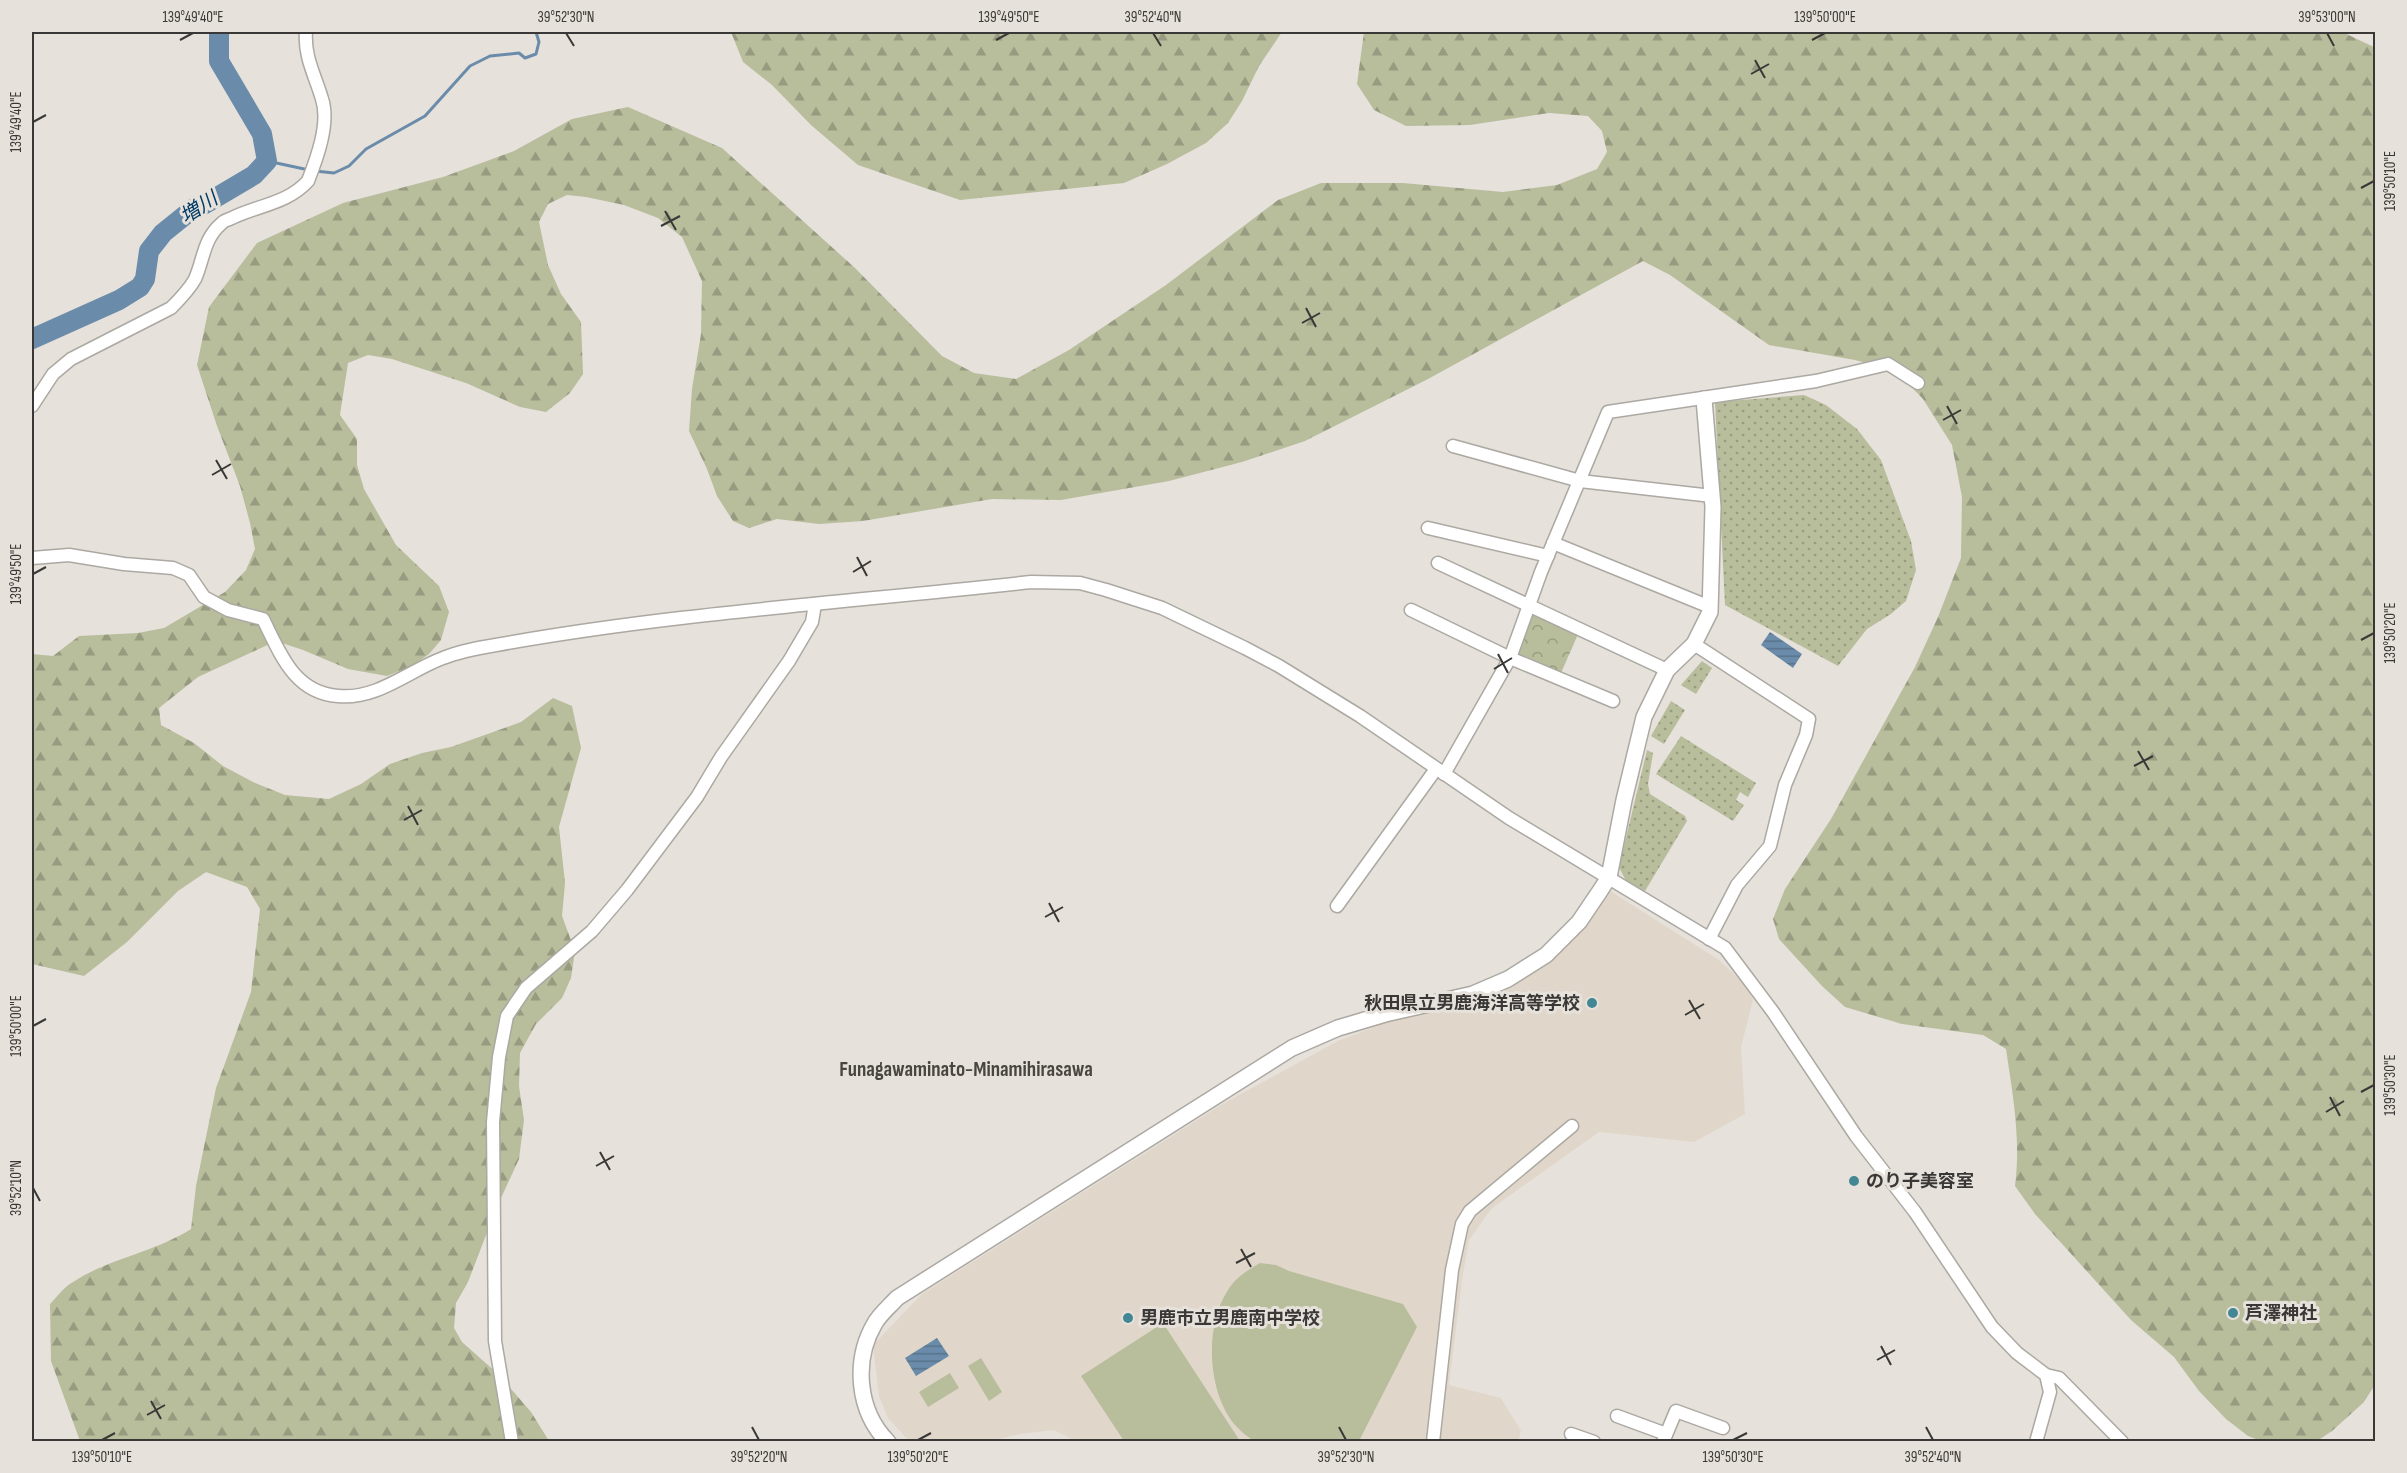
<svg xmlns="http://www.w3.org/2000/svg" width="2407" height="1473" font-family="'Sofia Sans Condensed','Noto Sans JP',sans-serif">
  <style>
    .built { fill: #e0d7ca }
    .grass { fill: url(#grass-dots) }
    .forest { fill: url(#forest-firs) }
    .park { fill: url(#park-crowns) }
    .garden { fill: #b8bd9c }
    .water { fill: url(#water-rules) }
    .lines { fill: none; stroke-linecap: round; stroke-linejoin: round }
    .stream { stroke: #6a8caa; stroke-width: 3 }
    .river { stroke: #6a8caa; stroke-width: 20 }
    .minor-casing { stroke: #aca8a2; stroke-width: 15 }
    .tertiary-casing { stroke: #aca8a2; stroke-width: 18 }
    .minor { stroke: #fff; stroke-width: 12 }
    .tertiary { stroke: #fff; stroke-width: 15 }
    .ticks { fill: none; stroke: #3a3836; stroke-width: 2 }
    .poi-dot { fill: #438795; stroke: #e6e1db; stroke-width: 2 }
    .labels { text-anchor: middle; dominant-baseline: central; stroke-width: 6; stroke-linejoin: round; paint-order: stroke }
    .poi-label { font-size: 18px; font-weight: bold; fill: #3a3836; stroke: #e6e1db; text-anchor: start }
    .water-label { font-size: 20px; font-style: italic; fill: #003c65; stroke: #e6e1db }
    .quarter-label { font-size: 21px; font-weight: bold; fill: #494640; stroke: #e6e1db }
    .neatline { fill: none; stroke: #3a3836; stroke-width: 2 }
    .ticks-label { font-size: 15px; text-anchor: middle; fill: #3a3836 }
  </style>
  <defs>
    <pattern id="grass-dots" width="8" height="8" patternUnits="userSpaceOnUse" patternTransform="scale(1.5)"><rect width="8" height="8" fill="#b8bd9c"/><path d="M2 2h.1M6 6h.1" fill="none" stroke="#979b80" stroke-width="1.8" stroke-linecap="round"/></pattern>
    <pattern id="forest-firs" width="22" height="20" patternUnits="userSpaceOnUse" patternTransform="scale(1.5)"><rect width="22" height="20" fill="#b8bd9c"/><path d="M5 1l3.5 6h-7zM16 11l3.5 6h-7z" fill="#979b80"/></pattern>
    <pattern id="park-crowns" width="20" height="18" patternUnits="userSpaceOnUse" patternTransform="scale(1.5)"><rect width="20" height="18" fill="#b8bd9c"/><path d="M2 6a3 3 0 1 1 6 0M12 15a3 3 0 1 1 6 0" fill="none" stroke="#979b80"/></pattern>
    <pattern id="water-rules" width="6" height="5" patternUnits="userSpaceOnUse" patternTransform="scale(1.5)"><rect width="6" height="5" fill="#6a8caa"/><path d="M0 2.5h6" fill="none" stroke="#58738b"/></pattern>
  </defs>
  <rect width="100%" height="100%" fill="#e6e1db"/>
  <path class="built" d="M 1610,891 L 1719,960 L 1746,985 L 1753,1000 L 1741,1047 L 1745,1114 L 1694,1142 L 1599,1132 L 1492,1208 L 1469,1240 L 1462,1280 L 1449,1385 L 1501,1398 L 1521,1431 L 1518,1441 L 1077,1442 L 1054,1430 L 1020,1434 L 990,1441 L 909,1441 L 888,1418 L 879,1396 L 873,1345 L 922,1294 L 1221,1105 L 1338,1041 L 1395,1019 L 1456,1006 L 1496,994 L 1539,968 L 1589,920 Z"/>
  <g class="grass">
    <path d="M 1804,395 L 1826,405 L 1857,429 L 1881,460 L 1911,541 L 1916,570 L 1906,601 L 1891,614 L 1867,629 L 1838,666 L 1725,605 L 1715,402 Z"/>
    <path d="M 1702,661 L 1712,668 L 1696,694 L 1681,685 Z"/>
    <path d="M 1671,701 L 1685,710 L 1664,744 L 1651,736 Z"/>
    <path d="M 1681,736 L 1756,783 L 1748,797 L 1740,792 L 1736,800 L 1744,805 L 1733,821 L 1656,774 Z"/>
    <path d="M 1647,750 L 1653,753 L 1648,784 L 1650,794 L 1685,816 L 1687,821 L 1645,891 L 1627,883 L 1619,867 Z"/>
  </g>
  <g class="forest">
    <path d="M 731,32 L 1282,32 L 1259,66 L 1242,101 L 1228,123 L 1206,143 L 1167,164 L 1124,183 L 960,200 L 858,165 L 811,125 L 772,85 L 743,62 Z"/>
    <path d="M 1364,32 L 2342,32 L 2376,48 L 2375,1385 L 2363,1403 L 2332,1431 L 2317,1441 L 2261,1441 L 2248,1436 L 2226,1419 L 2199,1391 L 2174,1357 L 2131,1320 L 2035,1214 L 2015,1186 C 2021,1139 2013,1096 2006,1049 L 1983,1035 L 1902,1024 L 1845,1007 L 1822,986 L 1779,939 L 1773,919 L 1785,889 L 1831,819 L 1915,667 L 1938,617 L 1961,558 L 1962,497 L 1952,445 L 1923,399 L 1896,371 L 1855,360 L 1769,345 L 1670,275 L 1643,261 L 1428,379 L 1305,441 L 1242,462 L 1169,481 L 1061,500 L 992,499 L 863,521 L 819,524 L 777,519 L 749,528 L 733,521 L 717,496 L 707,469 L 689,431 L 692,389 L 701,334 L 702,281 L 682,237 L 658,218 L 624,205 L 586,197 L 567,195 L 548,204 L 539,222 L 548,265 L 561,294 L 581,322 L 583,374 L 570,393 L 546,412 L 520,407 L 466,383 L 392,359 L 368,355 L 348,363 L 340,415 L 357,439 L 357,465 L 364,489 L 396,545 L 439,586 L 449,612 L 441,640 L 429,654 L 412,666 L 387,676 L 348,669 L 303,650 L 276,641 L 198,677 L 159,708 L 161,725 L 194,743 L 223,766 L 253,782 L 285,795 L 329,799 L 361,784 L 390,764 L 422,753 L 451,747 L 521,722 L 553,698 L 572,706 L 581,748 L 559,827 L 565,883 L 562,916 L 575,951 L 571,978 L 562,998 L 536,1024 L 520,1053 L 519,1086 L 524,1120 L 519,1159 L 496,1209 L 468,1282 L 456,1303 L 454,1328 L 462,1342 L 498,1374 L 531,1412 L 549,1441 L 80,1441 L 51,1361 L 50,1304 C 57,1297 64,1287 73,1282 C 110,1258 153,1253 191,1229 L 196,1186 L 216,1088 L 251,992 L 260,909 L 247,887 L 206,872 L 178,891 L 127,942 L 84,976 L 32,964 L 32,773 L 34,769 L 32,763 L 32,654 L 53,656 L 79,636 L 138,633 L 164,628 L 225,592 L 246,570 L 255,549 L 250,523 L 240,486 L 217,426 L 197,365 L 209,307 L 257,243 L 343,203 L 443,177 L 514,151 L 572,119 L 628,107 L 722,148 L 855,268 L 942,356 L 974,373 L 1016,379 L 1069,350 L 1166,285 L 1278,200 L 1321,183 L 1403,183 L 1503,192 L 1557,185 L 1597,169 L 1607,152 L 1602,131 L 1588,116 L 1549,113 L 1470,125 L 1406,126 L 1374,110 L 1357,84 Z"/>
  </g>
  <path class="park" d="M 1533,609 L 1579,632 L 1561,673 L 1515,654 Z"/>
  <g class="garden">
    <path d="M 1260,1263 L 1276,1265 L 1289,1271 L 1403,1304 L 1417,1327 L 1359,1441 L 1254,1441 C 1248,1437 1241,1432 1236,1426 C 1207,1394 1204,1325 1228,1290 C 1235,1278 1248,1270 1260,1263 Z"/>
    <path d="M 1163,1323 L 1240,1441 L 1124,1441 L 1081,1376 Z"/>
    <path d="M 981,1358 L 1002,1392 L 989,1401 L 968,1366 Z"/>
    <path d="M 950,1373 L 959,1388 L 928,1407 L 919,1392 Z"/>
  </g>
  <g class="water">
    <path d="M 1770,632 L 1802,654 L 1793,668 L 1761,645 Z"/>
    <path d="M 937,1338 L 949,1356 L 916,1376 L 905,1358 Z"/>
  </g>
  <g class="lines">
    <g class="stream">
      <path d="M 267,161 L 309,170"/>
      <path d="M 315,171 L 334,173 L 349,166 L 366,149 L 425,116 L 470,66 L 490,56 L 519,53 L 525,58 L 536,54 L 539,42 L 536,32"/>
    </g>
    <path class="river" d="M 32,339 L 119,300 L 140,287 L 145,279 L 149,251 L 163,233 L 194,208 L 200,207 L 254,175 L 267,161 L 262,134 L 219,61 L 219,32"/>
    <defs>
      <g id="minor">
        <path d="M 32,406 L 53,374 L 71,359 L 171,308 C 180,299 189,290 195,279 C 204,259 203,239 222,223 C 224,220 231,219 234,217 C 260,205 288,203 308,181 C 317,158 330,123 322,99 C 315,75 304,57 306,32"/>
        <path d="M 1453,446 L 1580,481 L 1712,496"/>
        <path d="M 1428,528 L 1548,556"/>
        <path d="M 1553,543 L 1710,607"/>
        <path d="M 32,558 L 69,555 L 124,564 L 173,568 L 189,575 L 204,597 L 228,610 L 263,619 C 280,653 294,693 338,696 C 377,700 408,671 443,658 C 460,651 478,648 496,645 C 673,613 852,602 1031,582 L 1080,583 L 1106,590 L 1162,608 L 1245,648 L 1279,666 L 1360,716 L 1509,818 L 1725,948 L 1773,1012 L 1856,1136 L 1915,1212 L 1992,1327 L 2017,1353 L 2046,1375 L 2050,1392 L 2036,1442"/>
        <path d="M 1438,563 L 1667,670"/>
        <path d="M 1411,610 L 1510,658 L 1613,701"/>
        <path d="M 1694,644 L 1809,719 L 1806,735 L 1785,785 L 1770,846 L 1737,885 L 1709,939"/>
        <path d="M 1444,774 L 1510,658 L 1541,572 L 1608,412 L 1816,381 L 1888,364 L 1918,383"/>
        <path d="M 1337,906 L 1436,769"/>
        <path d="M 2046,1375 L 2059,1378 L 2122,1442"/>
        <path d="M 1617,1416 L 1666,1434"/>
        <path d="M 1571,1434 L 1594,1442"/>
        <path d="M 512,1442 L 495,1341 L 493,1122 L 499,1057 L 507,1016 L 526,988 L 592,931 L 627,890 L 697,797 L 721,757 L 789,661 L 812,622 L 815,604"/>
        <path d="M 1433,1442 L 1452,1270 L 1462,1224 L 1470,1211 L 1572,1126"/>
        <path d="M 1663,1442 L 1676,1411 L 1723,1428"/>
      </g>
      <path id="tertiary" d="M 888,1442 C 857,1411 853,1360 875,1323 C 880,1314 890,1306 897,1298 L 1292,1048 L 1338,1028 L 1385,1014 L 1473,994 L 1508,979 L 1546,955 L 1579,922 L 1600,891 L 1609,877 L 1624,800 L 1644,717 L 1667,670 L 1694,644 L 1710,612 L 1713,507 L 1704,399"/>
    </defs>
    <use href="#minor" class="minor-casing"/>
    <use href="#tertiary" class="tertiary-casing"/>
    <use href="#minor" class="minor"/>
    <use href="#tertiary" class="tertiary"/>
  </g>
  <path class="ticks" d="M 566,33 L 574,46M 1153,33 L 1161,46M 2327,33 L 2334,46M 180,40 L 193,33M 996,40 L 1009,33M 1812,40 L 1825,33M 1755,60 L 1765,78M 1751,74 L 1769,64M 33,122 L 46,115M 2361,188 L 2374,181M 665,211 L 676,230M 661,226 L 680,216M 1306,308 L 1316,327M 1302,323 L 1320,313M 1947,406 L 1957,424M 1943,420 L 1961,410M 216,460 L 227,479M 212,475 L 231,464M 857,557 L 867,576M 853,572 L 871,561M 33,574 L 46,567M 2361,640 L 2374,633M 1498,654 L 1508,673M 1494,669 L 1512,658M 2138,751 L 2149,770M 2134,766 L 2153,756M 408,806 L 418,825M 404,820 L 422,810M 1049,903 L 1059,922M 1045,917 L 1063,907M 1689,1000 L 1700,1019M 1685,1015 L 1704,1004M 33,1026 L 46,1019M 2361,1092 L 2374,1085M 2330,1097 L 2340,1116M 2326,1112 L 2344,1101M 600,1152 L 610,1170M 596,1166 L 614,1156M 33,1188 L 40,1201M 1241,1249 L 1251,1267M 1236,1263 L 1255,1253M 1881,1346 L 1891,1365M 1877,1360 L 1895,1350M 151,1401 L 161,1419M 147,1415 L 165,1405M 752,1427 L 759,1440M 1339,1427 L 1346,1440M 1926,1427 L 1933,1440M 102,1440 L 115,1433M 918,1440 L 931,1433M 1733,1440 L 1747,1433"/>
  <g class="poi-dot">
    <circle cx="1592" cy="1003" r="6"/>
    <circle cx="1854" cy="1181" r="6"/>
    <circle cx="2233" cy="1313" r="6"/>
    <circle cx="1128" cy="1318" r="6"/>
  </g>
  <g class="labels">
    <g class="poi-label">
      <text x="1580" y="1003" text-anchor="end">秋田県立男鹿海洋高等学校</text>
      <text x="1866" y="1181">のり子美容室</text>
      <text x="2245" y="1313">芦澤神社</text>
      <text x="1140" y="1318">男鹿市立男鹿南中学校</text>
    </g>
    <g class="water-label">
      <text transform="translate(199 208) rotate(-33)">増川</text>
    </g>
    <g class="quarter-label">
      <text x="966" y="1069">Funagawaminato-Minamihirasawa</text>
    </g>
  </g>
  <rect width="2407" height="1473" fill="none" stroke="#e6e1db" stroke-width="66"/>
  <rect x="33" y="33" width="2341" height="1407" class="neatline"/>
  <g class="ticks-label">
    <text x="193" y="22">139°49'40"E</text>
    <text x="566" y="22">39°52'30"N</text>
    <text x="1009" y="22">139°49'50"E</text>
    <text x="1153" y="22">39°52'40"N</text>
    <text x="1825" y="22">139°50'00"E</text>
    <text x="2327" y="22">39°53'00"N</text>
    <text transform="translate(16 122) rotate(-90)" y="5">139°49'40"E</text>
    <text transform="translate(2390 181) rotate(-90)" y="5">139°50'10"E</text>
    <text transform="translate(16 574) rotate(-90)" y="5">139°49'50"E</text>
    <text transform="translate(2390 633) rotate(-90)" y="5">139°50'20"E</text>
    <text transform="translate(16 1026) rotate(-90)" y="5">139°50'00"E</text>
    <text transform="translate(2390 1085) rotate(-90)" y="5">139°50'30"E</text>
    <text transform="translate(16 1188) rotate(-90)" y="5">39°52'10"N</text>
    <text x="102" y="1462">139°50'10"E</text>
    <text x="759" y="1462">39°52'20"N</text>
    <text x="918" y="1462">139°50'20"E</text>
    <text x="1346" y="1462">39°52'30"N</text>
    <text x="1733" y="1462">139°50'30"E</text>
    <text x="1933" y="1462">39°52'40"N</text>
  </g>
</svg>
